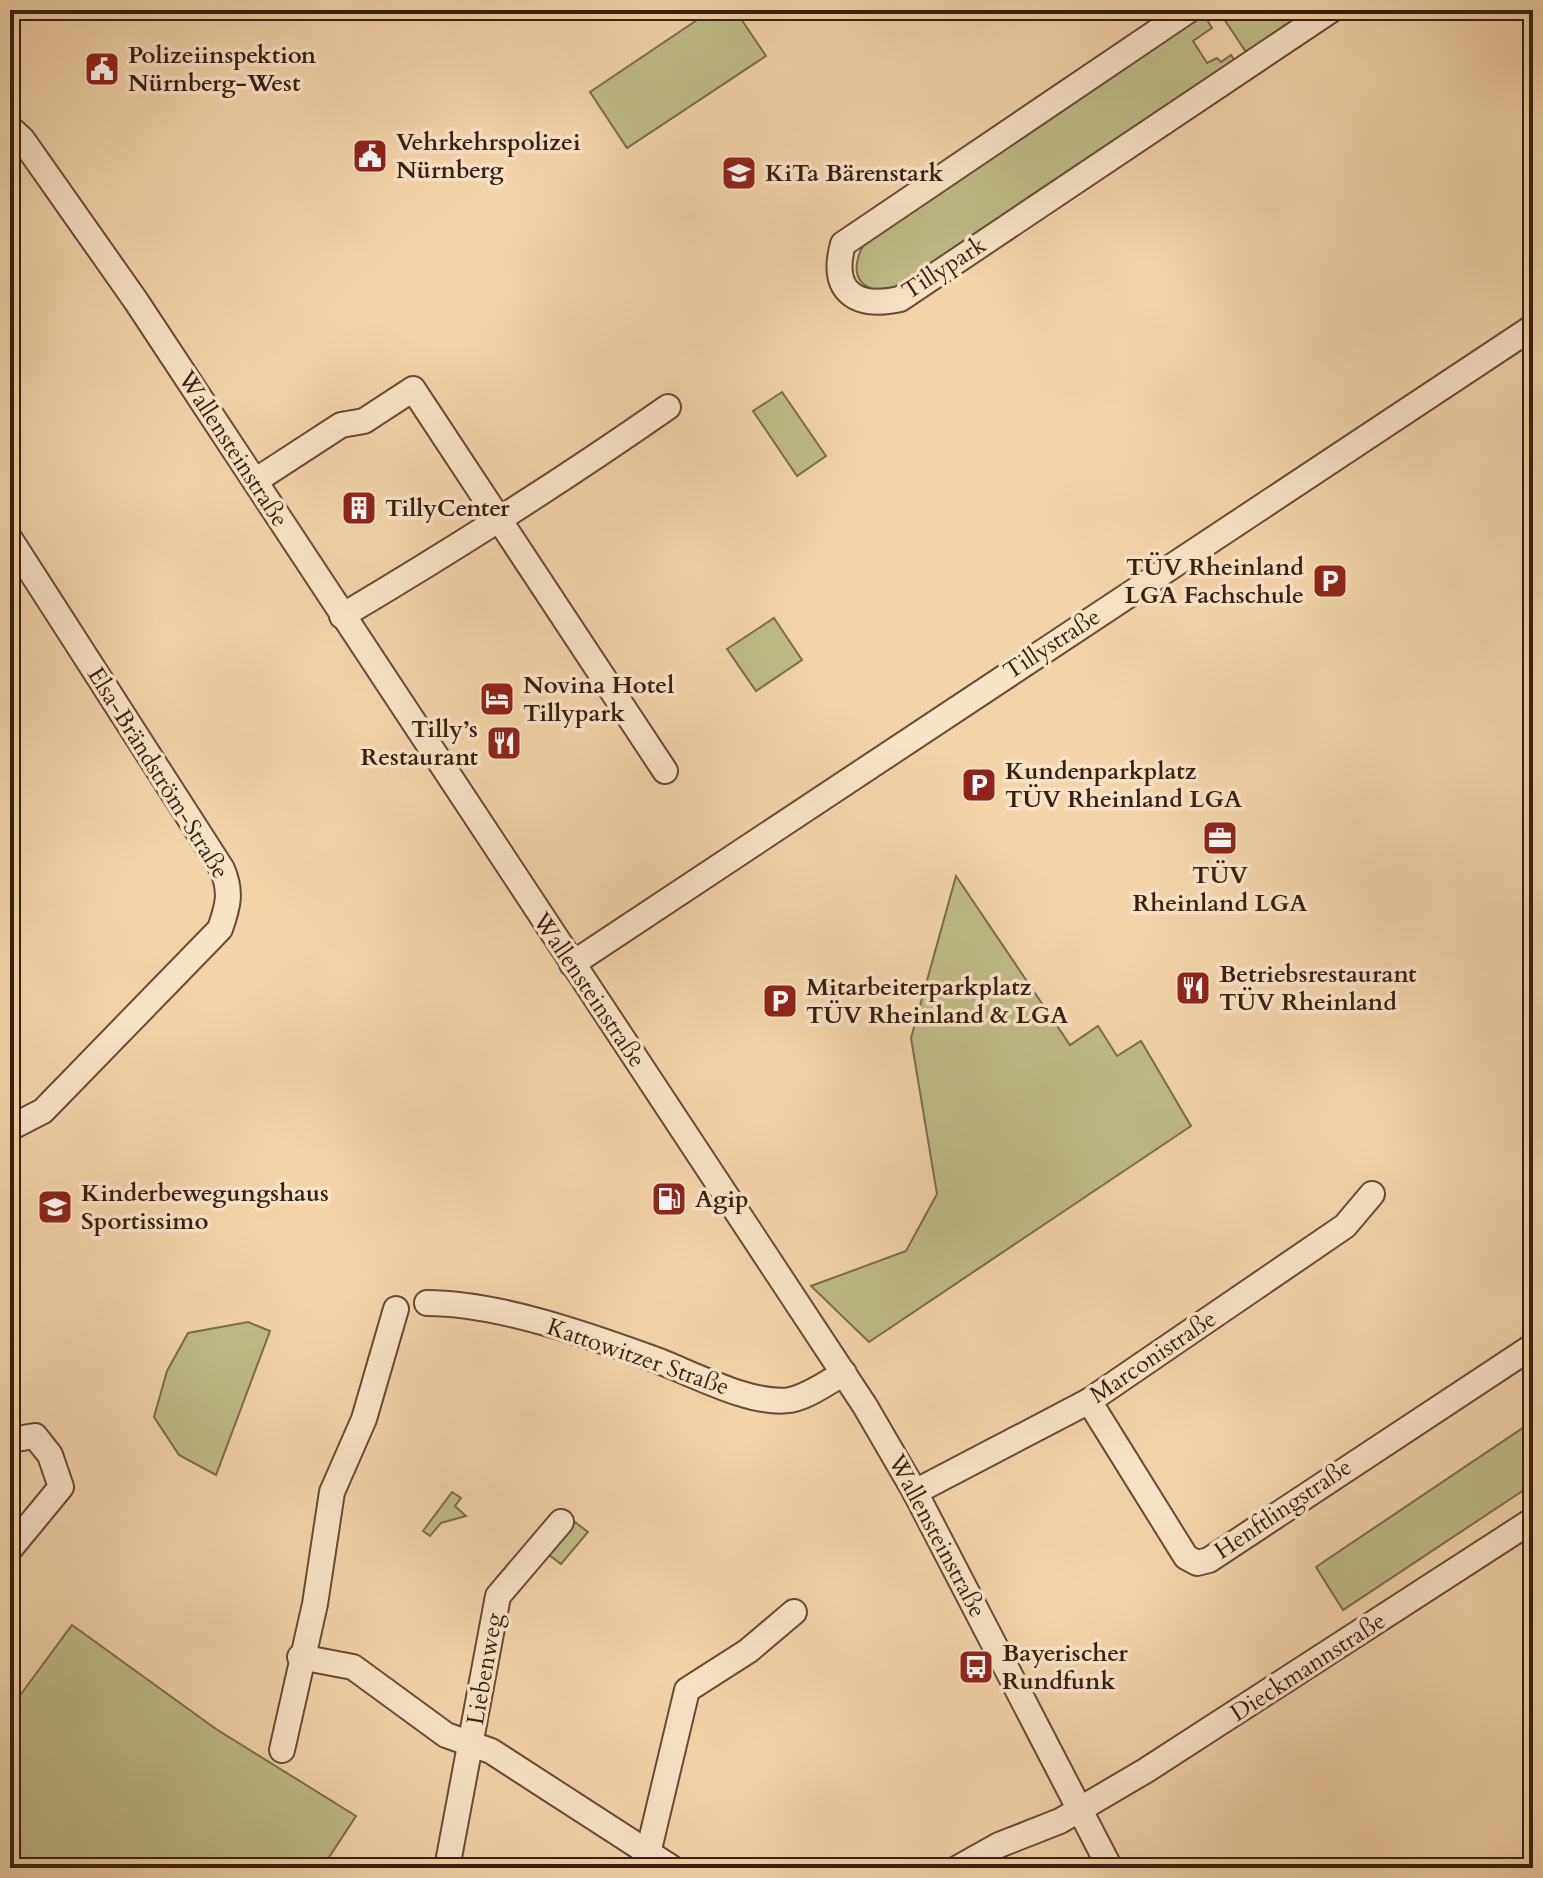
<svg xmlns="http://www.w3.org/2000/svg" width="1543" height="1878" font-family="Cardo,serif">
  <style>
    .green { fill: #bebc84; stroke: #7a6e4b; stroke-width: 2 }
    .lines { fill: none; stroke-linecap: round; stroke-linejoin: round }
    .minor-casing { stroke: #664c37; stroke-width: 28 }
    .minor { stroke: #f7e3c6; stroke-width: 24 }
    .labels { text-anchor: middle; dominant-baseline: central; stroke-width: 7; stroke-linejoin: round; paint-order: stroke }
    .poi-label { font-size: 24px; font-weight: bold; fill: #371f12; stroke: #f7e3c6; text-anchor: start }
    .street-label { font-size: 24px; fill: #371f12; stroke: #f7e3c6 }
  </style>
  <rect width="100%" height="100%" fill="#f2d4a7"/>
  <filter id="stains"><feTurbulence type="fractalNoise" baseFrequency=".0025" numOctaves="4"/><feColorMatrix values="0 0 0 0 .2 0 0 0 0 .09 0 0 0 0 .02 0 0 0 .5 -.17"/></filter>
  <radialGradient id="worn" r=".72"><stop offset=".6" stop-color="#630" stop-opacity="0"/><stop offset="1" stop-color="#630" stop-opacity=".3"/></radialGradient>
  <g class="green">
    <path d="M 712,10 L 735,10 L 766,56 L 627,148 L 590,92 Z"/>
    <path d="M 1218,10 L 1315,10 L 1248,55 Z"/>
    <path d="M 1204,15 L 1212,28 L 1193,41 L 1207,63 L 1217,58 L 1221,62 L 1231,55 L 1236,63 L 898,289 C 889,289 878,292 870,288 C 847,278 858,249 871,236 Z"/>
    <path d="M 782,392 L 826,456 L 797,476 L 753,411 Z"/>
    <path d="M 774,618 L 802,660 L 756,691 L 727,649 Z"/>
    <path d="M 956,876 L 1070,1045 L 1098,1026 L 1117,1056 L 1141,1041 L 1191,1126 L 869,1342 L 811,1286 L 906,1251 L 937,1194 L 911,1038 Z"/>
    <path d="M 248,1322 L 270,1331 L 216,1475 L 179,1455 L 154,1417 L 167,1371 L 188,1333 Z"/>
    <path d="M 1533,1421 L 1533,1484 L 1343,1610 L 1316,1567 Z"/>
    <path d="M 452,1492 L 461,1498 L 455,1506 L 466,1516 L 441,1523 L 430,1536 L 423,1531 Z"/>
    <path d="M 575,1522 L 588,1532 L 561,1564 L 548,1554 Z"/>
    <path d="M 72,1625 L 216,1729 L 356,1816 L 322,1868 L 10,1868 L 10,1709 Z"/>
  </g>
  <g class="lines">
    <defs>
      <g id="minor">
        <path d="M 1189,10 L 843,244 C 830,291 855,309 900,299 L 1331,10"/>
        <path d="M 10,128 L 22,139 L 136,301 L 865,1406 L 915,1492 L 1110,1868"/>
        <path d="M 255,481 L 341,425 L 364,421 L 413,389 L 665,771"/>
        <path d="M 10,539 L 222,869 C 232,892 228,906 220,929 L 43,1111 L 10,1128"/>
        <path d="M 342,616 C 453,550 562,481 668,407"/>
        <path d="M 572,964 L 1533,327"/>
        <path d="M 427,1303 C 496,1303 585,1334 651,1358 C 688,1371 750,1406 790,1400 C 809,1396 828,1382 844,1373"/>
        <path d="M 1089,1401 L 1186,1557 L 1197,1563 L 1209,1560 L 1533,1346"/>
        <path d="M 10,1440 L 35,1436 L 50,1455 L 61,1487 L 10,1549"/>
        <path d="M 915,1492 L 1089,1401 L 1345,1226 L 1372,1194"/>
        <path d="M 300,1657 L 353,1667 L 446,1735 L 491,1751 L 672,1868"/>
        <path d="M 282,1750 L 315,1604 L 332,1492 L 364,1419 L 396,1309"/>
        <path d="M 645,1866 L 687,1690 L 748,1651 L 794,1612"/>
        <path d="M 447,1868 L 498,1596 L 561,1522"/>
        <path d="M 958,1868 L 999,1845 L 1060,1821 L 1145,1771 L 1533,1520"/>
      </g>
    </defs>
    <use href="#minor" class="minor-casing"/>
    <use href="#minor" class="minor"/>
  </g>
  <defs>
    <symbol id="civic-square" viewBox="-11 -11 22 22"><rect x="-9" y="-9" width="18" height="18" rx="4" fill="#8f2418" stroke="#f7e3c6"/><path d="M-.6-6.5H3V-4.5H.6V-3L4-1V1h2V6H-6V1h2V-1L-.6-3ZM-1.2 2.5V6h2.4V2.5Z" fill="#fff"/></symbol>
    <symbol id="school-square" viewBox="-11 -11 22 22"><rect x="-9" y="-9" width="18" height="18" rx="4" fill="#8f2418" stroke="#f7e3c6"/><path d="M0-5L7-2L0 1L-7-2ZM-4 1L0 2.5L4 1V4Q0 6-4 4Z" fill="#fff"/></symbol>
    <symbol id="building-square" viewBox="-11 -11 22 22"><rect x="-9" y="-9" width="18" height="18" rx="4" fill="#8f2418" stroke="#f7e3c6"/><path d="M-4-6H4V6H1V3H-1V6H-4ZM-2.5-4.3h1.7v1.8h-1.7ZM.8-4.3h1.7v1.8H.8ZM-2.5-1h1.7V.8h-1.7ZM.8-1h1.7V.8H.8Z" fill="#fff"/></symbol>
    <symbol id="parking-square" viewBox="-11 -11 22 22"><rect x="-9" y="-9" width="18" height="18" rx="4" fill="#8f2418" stroke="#f7e3c6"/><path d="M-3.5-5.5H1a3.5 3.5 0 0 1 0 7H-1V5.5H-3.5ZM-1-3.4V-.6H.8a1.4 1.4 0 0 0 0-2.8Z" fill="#fff"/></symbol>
    <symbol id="hotel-square" viewBox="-11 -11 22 22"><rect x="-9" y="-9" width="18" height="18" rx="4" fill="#8f2418" stroke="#f7e3c6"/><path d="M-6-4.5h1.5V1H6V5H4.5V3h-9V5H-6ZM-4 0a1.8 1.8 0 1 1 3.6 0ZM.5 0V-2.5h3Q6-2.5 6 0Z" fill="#fff"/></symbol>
    <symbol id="restaurant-square" viewBox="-11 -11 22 22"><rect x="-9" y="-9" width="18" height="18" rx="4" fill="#8f2418" stroke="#f7e3c6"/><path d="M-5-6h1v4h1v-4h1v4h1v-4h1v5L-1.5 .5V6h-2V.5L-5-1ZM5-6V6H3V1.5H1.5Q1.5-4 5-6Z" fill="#fff"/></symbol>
    <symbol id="office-square" viewBox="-11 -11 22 22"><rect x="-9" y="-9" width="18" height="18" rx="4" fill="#8f2418" stroke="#f7e3c6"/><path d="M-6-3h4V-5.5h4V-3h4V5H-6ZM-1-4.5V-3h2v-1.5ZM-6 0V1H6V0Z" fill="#fff"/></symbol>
    <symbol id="fuel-square" viewBox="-11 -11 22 22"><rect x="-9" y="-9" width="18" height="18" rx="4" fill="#8f2418" stroke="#f7e3c6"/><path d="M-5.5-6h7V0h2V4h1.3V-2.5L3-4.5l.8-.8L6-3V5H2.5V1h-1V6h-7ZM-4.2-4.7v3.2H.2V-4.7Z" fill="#fff"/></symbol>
    <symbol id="bus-square" viewBox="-11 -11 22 22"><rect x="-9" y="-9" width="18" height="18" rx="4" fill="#8f2418" stroke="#f7e3c6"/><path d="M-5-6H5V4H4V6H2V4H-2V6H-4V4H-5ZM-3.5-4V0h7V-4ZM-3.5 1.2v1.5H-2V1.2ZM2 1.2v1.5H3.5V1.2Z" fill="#fff"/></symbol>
  </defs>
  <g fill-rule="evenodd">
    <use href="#civic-square" x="82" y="49" width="40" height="40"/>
    <use href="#civic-square" x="350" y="136" width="40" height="40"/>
    <use href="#school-square" x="719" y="153" width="40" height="40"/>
    <use href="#building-square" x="339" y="488" width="40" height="40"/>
    <use href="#parking-square" x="1310" y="561" width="40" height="40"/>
    <use href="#hotel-square" x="477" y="679" width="40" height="40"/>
    <use href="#restaurant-square" x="484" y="723" width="40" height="40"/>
    <use href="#parking-square" x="959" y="765" width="40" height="40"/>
    <use href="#office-square" x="1200" y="818" width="40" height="40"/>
    <use href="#restaurant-square" x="1173" y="968" width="40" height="40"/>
    <use href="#parking-square" x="760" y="981" width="40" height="40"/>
    <use href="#fuel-square" x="649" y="1179" width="40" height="40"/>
    <use href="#school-square" x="35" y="1187" width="40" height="40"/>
    <use href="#bus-square" x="956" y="1647" width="40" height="40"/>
  </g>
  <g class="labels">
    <g class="poi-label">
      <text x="128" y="55">Polizeiinspektion<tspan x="128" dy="28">Nürnberg-West</tspan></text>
      <text x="396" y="142">Vehrkehrspolizei<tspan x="396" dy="28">Nürnberg</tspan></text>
      <text x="765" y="173">KiTa Bärenstark</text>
      <text x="385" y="508">TillyCenter</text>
      <text x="1304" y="567" text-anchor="end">TÜV Rheinland<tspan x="1304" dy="28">LGA Fachschule</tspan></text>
      <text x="523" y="685">Novina Hotel<tspan x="523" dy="28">Tillypark</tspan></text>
      <text x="478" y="729" text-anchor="end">Tilly’s<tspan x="478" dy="28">Restaurant</tspan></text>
      <text x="1005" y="771">Kundenparkplatz<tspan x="1005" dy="28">TÜV Rheinland LGA</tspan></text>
      <text x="1220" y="875" text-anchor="middle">TÜV<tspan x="1220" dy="28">Rheinland LGA</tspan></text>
      <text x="1219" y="974">Betriebsrestaurant<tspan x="1219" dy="28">TÜV Rheinland</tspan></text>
      <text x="806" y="987">Mitarbeiterparkplatz<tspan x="806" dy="28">TÜV Rheinland &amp; LGA</tspan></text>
      <text x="81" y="1193">Kinderbewegungshaus<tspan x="81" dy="28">Sportissimo</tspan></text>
      <text x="695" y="1199">Agip</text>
      <text x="1002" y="1653">Bayerischer<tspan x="1002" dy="28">Rundfunk</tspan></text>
    </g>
    <g class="street-label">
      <text transform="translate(944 268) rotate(-33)">Tillypark</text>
      <text transform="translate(233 449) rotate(57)">Wallensteinstraße</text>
      <text transform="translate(1052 644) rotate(-33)">Tillystraße</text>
      <text transform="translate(158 773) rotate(58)">Elsa-Brändström-Straße</text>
      <text transform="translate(589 990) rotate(56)">Wallensteinstraße</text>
      <text transform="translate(638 1357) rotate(19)">Kattowitzer Straße</text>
      <text transform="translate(1153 1357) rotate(-34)">Marconistraße</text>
      <text transform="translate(1283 1509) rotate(-34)">Henftlingstraße</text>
      <text transform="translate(937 1536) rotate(62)">Wallensteinstraße</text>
      <text transform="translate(1308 1667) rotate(-33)">Dieckmannstraße</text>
      <text transform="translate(485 1669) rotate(-80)">Liebenweg</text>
    </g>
  </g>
  <rect width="1543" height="1878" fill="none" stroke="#f2d4a7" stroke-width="40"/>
  <rect x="12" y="12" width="1519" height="1854" fill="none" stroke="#371f12" stroke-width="4"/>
  <rect x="20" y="20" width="1503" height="1838" fill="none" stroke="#371f12" stroke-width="2"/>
  <rect width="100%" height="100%" filter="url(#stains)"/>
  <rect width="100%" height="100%" fill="url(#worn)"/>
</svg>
